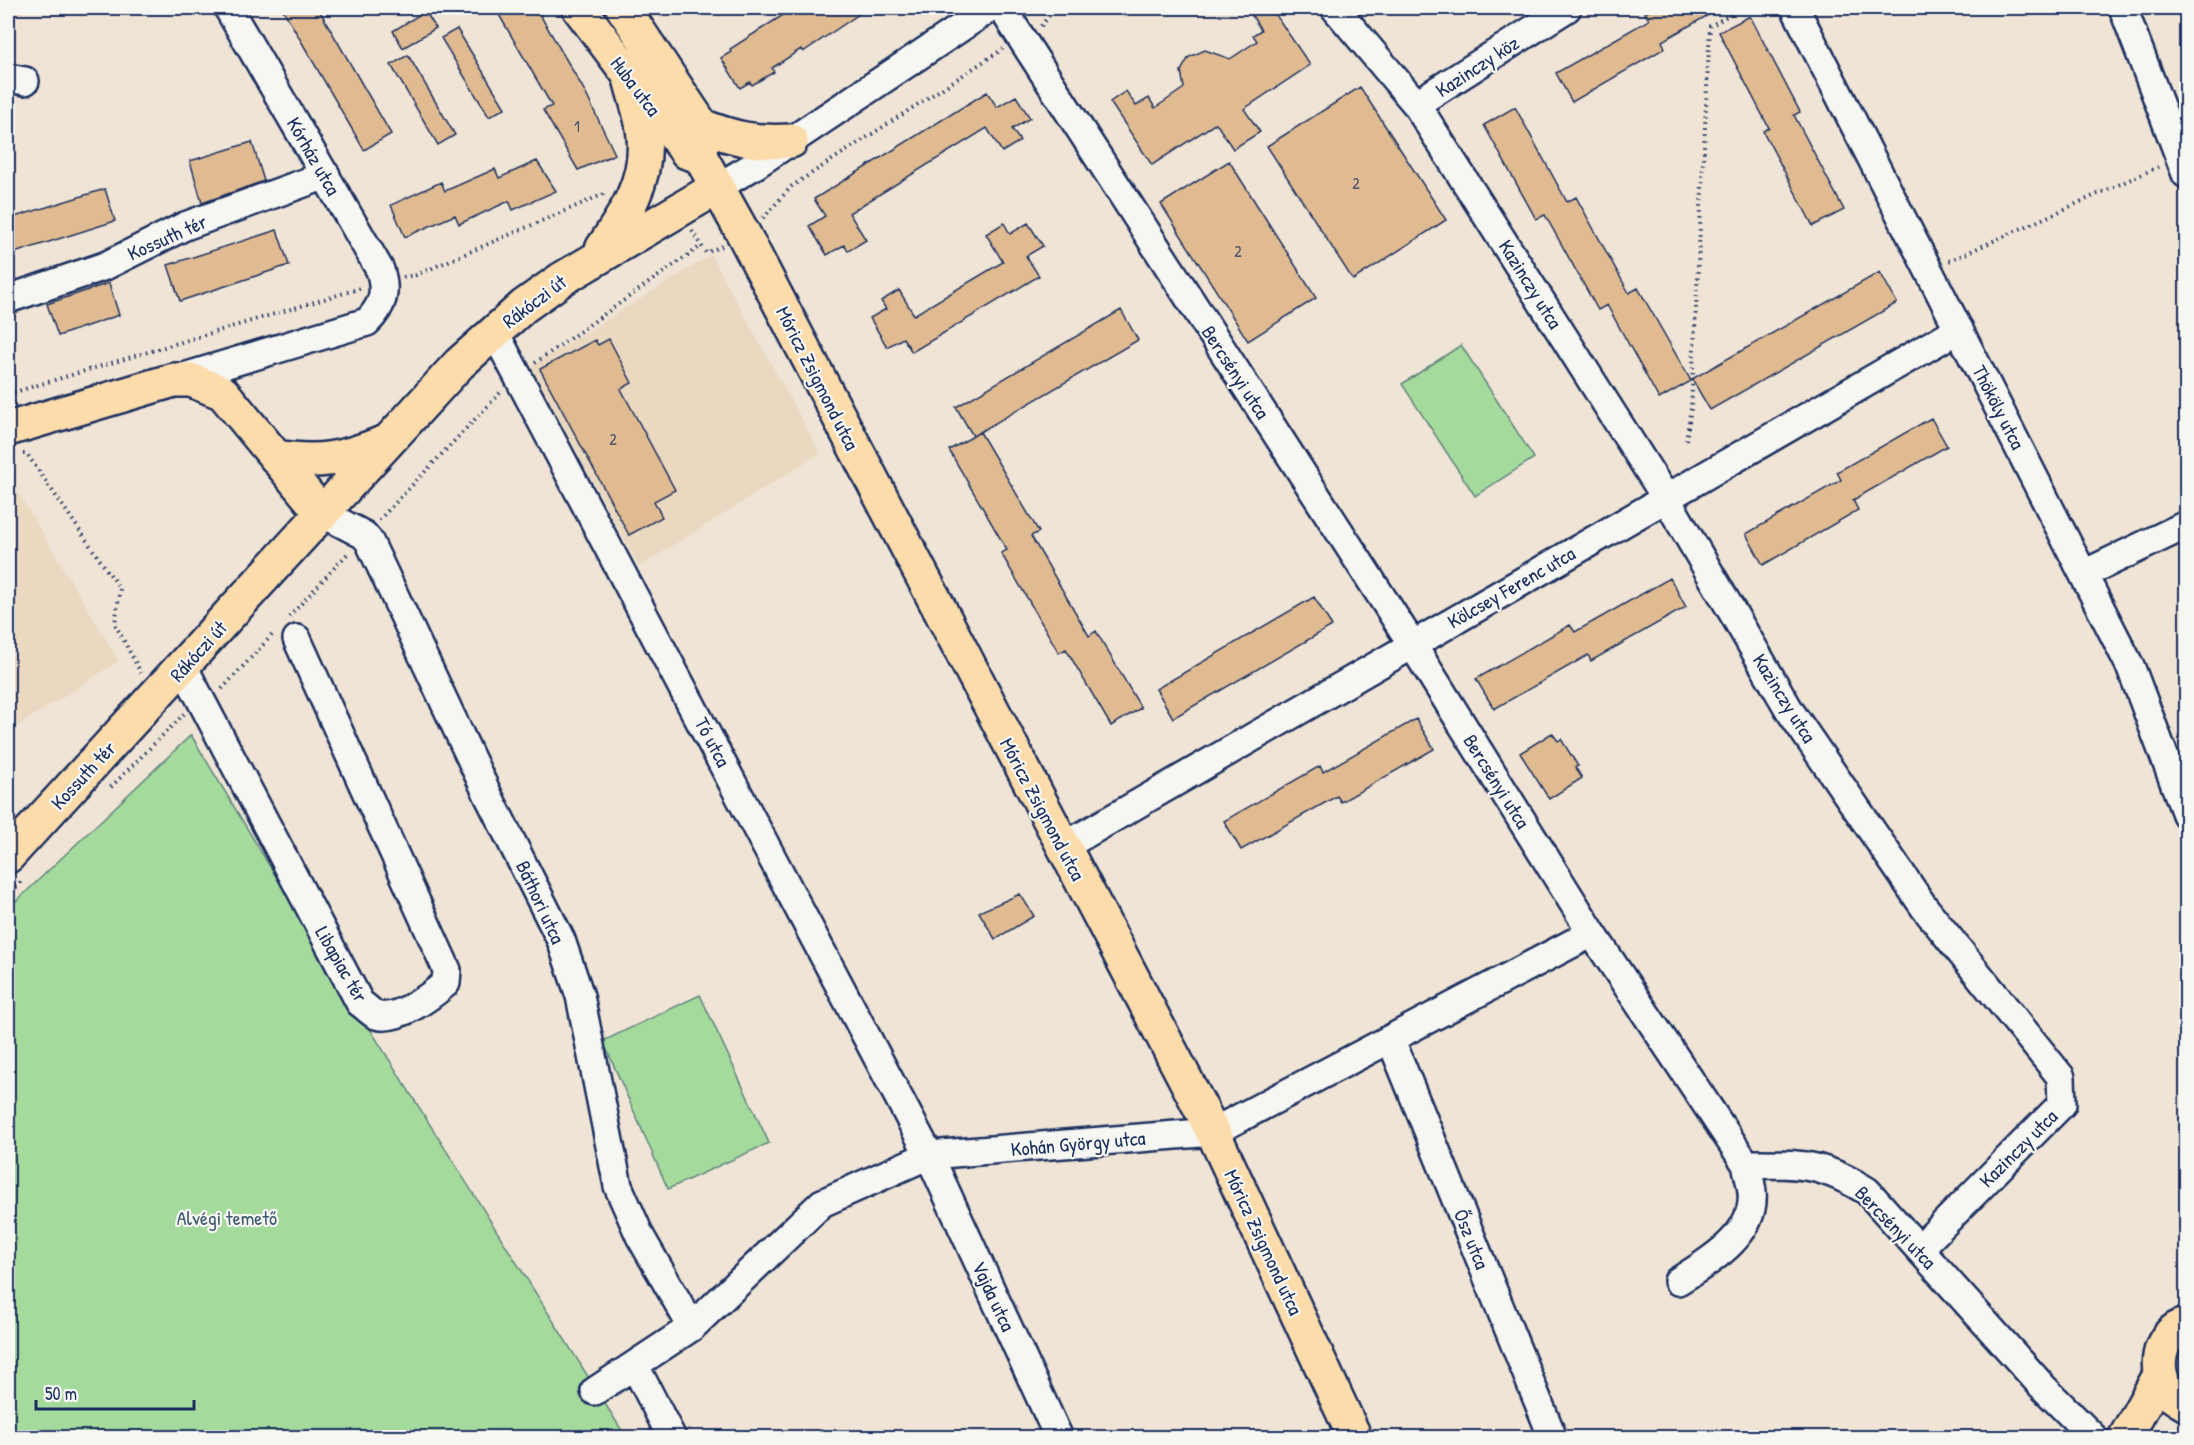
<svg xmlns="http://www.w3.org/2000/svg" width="2194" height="1445" font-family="'Patrick Hand',sans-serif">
<rect width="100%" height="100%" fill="#efe4d5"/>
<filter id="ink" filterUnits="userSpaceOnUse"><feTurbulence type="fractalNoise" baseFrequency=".0167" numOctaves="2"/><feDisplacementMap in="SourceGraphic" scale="12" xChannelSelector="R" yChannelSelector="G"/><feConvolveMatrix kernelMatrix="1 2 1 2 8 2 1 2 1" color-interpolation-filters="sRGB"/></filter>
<g filter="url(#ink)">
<path fill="#ead8c1" d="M8 8H35L8 19Z
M711 255 820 453 639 567 531 367Z
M8 476 119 661 8 732Z"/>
<path fill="#a5da9d" stroke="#60847e" stroke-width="1.5" d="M1461 345 1534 458 1475 496 1402 384Z
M191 735 311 935 626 1437 8 1438V909Z
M700 995 769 1143 668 1189 603 1041Z"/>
<path fill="#e0bb91" stroke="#1b2f5e" stroke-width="1.5" d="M282 8H318L391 134 364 150Z
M508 8H536L583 88 615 154 578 170 543 110 552 106 498 13Z
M794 8H868L803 52 801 49 772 68 774 72 752 85 750 82 740 88 721 58 731 52 730 49Z
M1260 8H1271L1310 65 1244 109 1260 132 1233 149 1216 123 1152 165 1110 102 1126 91 1136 106 1149 98 1155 108 1184 88 1181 71 1189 57 1205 50 1230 59 1257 41 1253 35 1261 30 1251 14Z
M1654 8H1721L1662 41 1665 48 1572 102 1556 73 1649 20 1645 13Z
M425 11 436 28 403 48 393 31Z
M1750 16 1800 112 1794 115 1844 210 1813 226 1763 131 1769 128 1719 32Z
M457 29 505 108 489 117 441 38Z
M408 55 455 135 438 145 391 65Z
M1360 87 1446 220 1353 280 1267 146Z
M987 92 997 107 1016 96 1030 118 1012 129 1020 141 1002 152 987 128 849 213 866 240 848 251 844 245 827 255 809 226 825 216 814 199Z
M1515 107 1567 202 1576 197 1629 293 1638 288 1691 381 1659 399 1607 305 1598 310 1545 215 1536 219 1484 125Z
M252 142 264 181 202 203 190 161Z
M537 161 556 191 513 210 509 201 459 224 455 215 405 237 391 205 441 182 445 191 495 169 499 178Z
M1229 161 1316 298 1248 341 1161 204Z
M105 189 115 221 8 255V219Z
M1004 223 1010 234 1028 223 1043 246 1026 256 1039 276 912 352 903 338 887 347 870 318 886 309 881 301 899 290 914 315 1003 262 986 234Z
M277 230 289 265 180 301 168 265Z
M1880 272 1897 303 1710 410 1692 379Z
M109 283 119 315 58 336 47 304Z
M1121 310 1138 340 973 436 956 407Z
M609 339 632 383 621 389 675 490 654 501 662 517 629 535 540 369 595 340 598 345Z
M1931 418 1947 446 1853 500 1858 510 1763 565 1746 534 1841 480 1837 472Z
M980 432 1039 532 1031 536 1089 636 1096 631 1141 708 1111 726 1066 649 1059 653 1001 553 1007 550 949 450Z
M1670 578 1686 607 1591 661 1588 655 1494 709 1476 679 1570 625 1575 632Z
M1314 597 1332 626 1173 718 1156 689Z
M1416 719 1434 749 1341 802 1337 796 1241 850 1224 821 1320 766 1323 772Z
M1552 733 1558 741 1561 739 1578 766 1575 767 1582 778 1549 799 1520 753Z
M1020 894 1034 916 995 939 979 912Z"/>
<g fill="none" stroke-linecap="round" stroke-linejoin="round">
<g stroke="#1b2f5e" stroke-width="32">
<path id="minor" d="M1002 8 1412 644 1592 933 1746 1164C1799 1164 1820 1162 1867 1191L2042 1386 2094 1438
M1335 8 1416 104 1666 498 1790 711 1924 907 2061 1077 2062 1104 1919 1249
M1795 8 2131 668 2186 814
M2123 8 2186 174
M8 78 25 81
M1416 104 1567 8
M718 187 755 165 990 8
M8 299 105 266 185 226 326 175
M494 331 929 1155 1059 1438
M174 380 367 322C383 306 387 292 380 270L228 8
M322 513 364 535 369 541 488 795 561 940 580 996 618 1186 640 1236 692 1327
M2084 574 2186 525
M183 666 360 1003C365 1006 371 1013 376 1015 397 1022 431 996 446 983L447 970 297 639
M1063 847 1959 329
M1391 1040 1553 1438
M1678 1281C1710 1261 1756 1235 1752 1192 1751 1182 1748 1173 1746 1164
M635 1366 672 1438
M595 1391 692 1327 822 1203 929 1155 1213 1132 1592 933"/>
</g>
<g stroke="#1b2f5e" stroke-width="38">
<path id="major" d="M579 8 687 152 700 156
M623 8 702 126 700 156 743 233 1213 1132 1355 1438
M702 126C735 139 755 143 791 141
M602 249C625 215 648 181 644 137 643 118 634 96 630 78
M8 429 174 380H191L223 393 322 513
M276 457C319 464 343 459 383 443
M8 856 459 364 524 306 562 279 718 187
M2186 1325C2158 1332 2151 1373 2170 1393 2174 1398 2182 1401 2186 1404
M2125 1438 2160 1375"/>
</g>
<path stroke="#1b2f5e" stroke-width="4" stroke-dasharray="1.5 4.5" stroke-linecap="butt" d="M1041 26 1055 8
M763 218 792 186 1003 49
M692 231 706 253 722 246
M1949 261 2158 167
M403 277 416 275 604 194
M535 363 701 246
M8 394 361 288
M1686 440 1691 408 1710 26 1741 8
M23 454H27L120 589 115 624 141 673
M379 520 500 393
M289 617 349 552
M222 689 274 633
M111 787 184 714
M8 897 23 879"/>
<use href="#minor" stroke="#f6f6f2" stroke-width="27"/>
<use href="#major" stroke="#fddcac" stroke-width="33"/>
</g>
</g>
<g text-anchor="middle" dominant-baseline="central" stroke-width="4.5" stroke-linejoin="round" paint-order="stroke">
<g font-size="16" fill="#4c526b">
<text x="577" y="126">1</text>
<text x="1356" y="183">2</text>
<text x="1238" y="251">2</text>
<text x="613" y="439">2</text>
</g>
<g font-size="20" fill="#1b2f5e" stroke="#f6f6f2">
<text transform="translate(1477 66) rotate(-33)">Kazinczy köz</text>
<text transform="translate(636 86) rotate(53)">Huba utca</text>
<text transform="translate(314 156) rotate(60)">Kórház utca</text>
<text transform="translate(167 237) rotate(-24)">Kossuth tér</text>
<text transform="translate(1531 284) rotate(58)">Kazinczy utca</text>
<text transform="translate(534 301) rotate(-37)">Rákóczi út</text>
<text transform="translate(1236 372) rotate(57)">Bercsényi utca</text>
<text transform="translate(818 378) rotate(63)">Móricz Zsigmond utca</text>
<text transform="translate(1999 407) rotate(63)">Thököly utca</text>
<text transform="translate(1511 587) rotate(-30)">Kölcsey Ferenc utca</text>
<text transform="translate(198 651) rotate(-48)">Rákóczi út</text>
<text transform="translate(1785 698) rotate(58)">Kazinczy utca</text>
<text transform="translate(713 742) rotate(62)">Tó utca</text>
<text transform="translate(83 775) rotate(-47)">Kossuth tér</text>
<text transform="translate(1497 781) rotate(58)">Bercsényi utca</text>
<text transform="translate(1043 809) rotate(62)">Móricz Zsigmond utca</text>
<text transform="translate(541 902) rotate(65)">Báthori utca</text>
<text transform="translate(342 964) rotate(60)">Libapiac tér</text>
<text transform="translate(1078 1143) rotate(-5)">Kohán György utca</text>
<text transform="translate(2018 1148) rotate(-45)">Kazinczy utca</text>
<text transform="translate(1896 1227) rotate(46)">Bercsényi utca</text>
<text transform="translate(1472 1239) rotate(68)">Ősz utca</text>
<text transform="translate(1264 1242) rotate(65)">Móricz Zsigmond utca</text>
<text transform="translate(994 1296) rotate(65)">Vajda utca</text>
</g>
<g font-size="20" fill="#3e5a6e" stroke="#f6f6f2">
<text x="227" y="1217">Alvégi temető</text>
</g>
</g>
<rect width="2194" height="1445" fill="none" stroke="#f6f6f2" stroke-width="30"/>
<rect x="15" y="15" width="2164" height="1415" fill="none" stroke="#1b2f5e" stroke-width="2" filter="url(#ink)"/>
<path d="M36 1400v9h158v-9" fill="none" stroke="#1b2f5e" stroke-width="3"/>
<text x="45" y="1400" font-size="18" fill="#1b2f5e" stroke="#f6f6f2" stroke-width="4.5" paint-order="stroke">50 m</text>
</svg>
